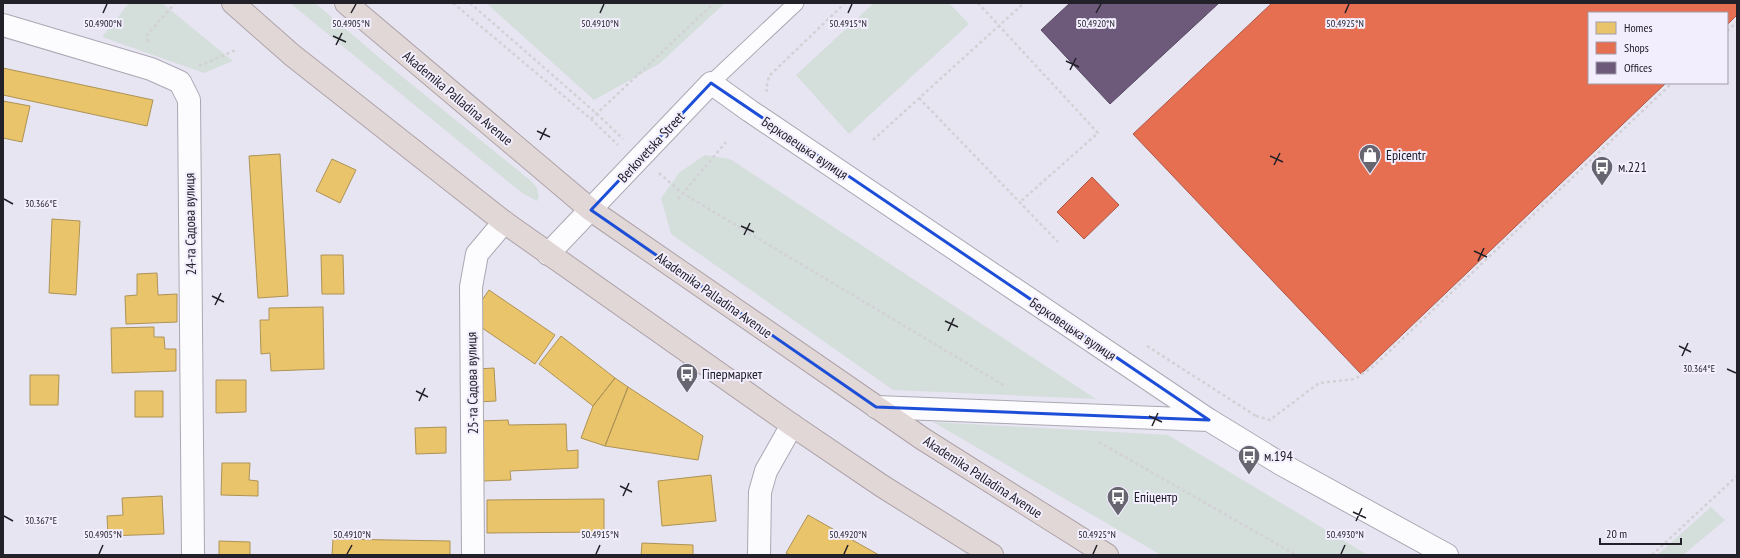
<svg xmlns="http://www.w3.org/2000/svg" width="1740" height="558" font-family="'PT Sans Narrow',sans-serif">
<rect width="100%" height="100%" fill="#e8e5f3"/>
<path fill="#d4dedb" d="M129 3H162L233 61 204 73 102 37Z
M290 3H315L394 70 531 181 537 188 539 197 537 201 522 193Z
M486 3H725L659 64 594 100Z
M874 3H949L969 24 849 134 796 75Z
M705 155 730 159 1096 399 893 390 671 234 661 198 680 172Z
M933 422 1168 435 1368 555H1161Z
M1711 507 1725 520 1683 555H1657Z"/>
<path fill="#e9c46a" stroke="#ad9356" d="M3 68 153 100 147 126 3 95Z
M3 101 30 106 22 142 3 138Z
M280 154 288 296 258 298 249 156Z
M332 159 356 170 340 203 316 191Z
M52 219 80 221 76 295 49 293Z
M321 255H343L344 294H322Z
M157 273 158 295 177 294V322L126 324 125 296 137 295V274Z
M489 290 555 335 535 364 469 319Z
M323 307 324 369 271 371 270 353 261 354 260 320H269V308Z
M154 327V337H164L165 349H176V371L112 373 111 328Z
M561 336 615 378 593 406 539 364Z
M494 368 496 401 478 402 477 369Z
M30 375H59L58 405H30Z
M615 378 628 387 605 446 581 438 593 406Z
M216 380H246V412L216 413Z
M628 387 703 436 698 460 605 446Z
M135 391H163V417H135Z
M508 420 509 425 566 424 567 451 578 450V468L510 471 511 480 483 481 480 421Z
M446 427V453L416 454 415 428Z
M222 463H250L249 480 258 481V496L221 495Z
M711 475 716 521 662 526 658 481Z
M162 496 164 534 108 536 107 516 123 515 122 498Z
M604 499V532L487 533V500Z
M808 515 879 555H790L786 553Z
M333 539 450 541V555H332Z
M219 541 250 542V555H219Z
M642 543 693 545V555H641Z"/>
<path fill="#e76f51" stroke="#ac5745" d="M1272 3H1737V15L1727 25V13H1589V83H1666L1361 374 1133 134Z
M1092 177 1119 205 1084 239 1057 212Z"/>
<path fill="#6d597a" stroke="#564862" d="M1070 3H1219L1110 104 1041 30Z"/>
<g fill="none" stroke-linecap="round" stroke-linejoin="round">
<g stroke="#aba8b3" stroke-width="17">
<path id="lane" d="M711 83 796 3"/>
</g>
<g stroke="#aba8b3" stroke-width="24">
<path id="street" d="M3 25 151 69 180 82 189 100 193 555
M548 254 711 83 750 111 1209 420 1281 464 1447 555
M876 407 1209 420
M473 555 471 287 477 254 504 222
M759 555 760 492 766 471 792 425"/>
</g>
<g stroke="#ada2a7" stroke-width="24">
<path id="highway" d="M233 3 292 55 504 222 792 425 882 486 992 555
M346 3 591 210 923 439 1107 555"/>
</g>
<path stroke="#d2d1d5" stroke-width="2.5" stroke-dasharray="3 3" stroke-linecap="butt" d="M453 3 591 119 618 145
M470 3 596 113 623 139
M978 3 1098 133 1020 202
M1727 31 1737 22
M148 42 147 35 175 3
M199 66 236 50
M768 91 766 90 769 76 845 3
M919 98 1058 242
M591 119 714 3
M873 140 1024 3
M659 173 682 193 1005 386
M678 199 726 142
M1147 346 1256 416 1254 418
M1256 416 1270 420 1319 383 1355 379 1374 366 1672 83
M1099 442 1296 555
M1652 555 1737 476"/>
<use href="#lane" stroke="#fcfbfd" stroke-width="15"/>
<use href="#street" stroke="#fcfbfd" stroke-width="22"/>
<use href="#highway" stroke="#e0d7d6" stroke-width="22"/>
</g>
<path fill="none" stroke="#1d4ed8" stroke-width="3" stroke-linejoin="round" d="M711 83 1209 420 876 407 591 210Z"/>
<path fill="none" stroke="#222029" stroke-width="1.5" d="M103 13 107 4M351 13 356 4M600 13 604 4M848 13 852 4M1096 13 1101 4M1345 13 1349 4M333 36 346 42M336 45 342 33M1066 61 1079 67M1070 70 1076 58M537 131 550 137M540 140 546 128M1270 156 1283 162M1274 165 1280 153M4 199 13 204M741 226 754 232M744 235 750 223M1474 251 1487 257M1478 261 1484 248M212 296 224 302M215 305 221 293M945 321 958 327M948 331 954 318M1679 346 1691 352M1682 356 1688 343M1727 369 1736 373M416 391 428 397M419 401 425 388M1149 416 1162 422M1152 426 1158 413M620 486 632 492M623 496 629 483M1353 512 1366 518M4 516 13 521M1356 521 1362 508M99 554 103 545M347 554 352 545M596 554 600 545M844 554 848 545M1093 554 1097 545M1341 554 1345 545"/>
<defs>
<g id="shop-pin" transform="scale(1.15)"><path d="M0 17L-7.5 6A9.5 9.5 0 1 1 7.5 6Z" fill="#676570" stroke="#f2eefe"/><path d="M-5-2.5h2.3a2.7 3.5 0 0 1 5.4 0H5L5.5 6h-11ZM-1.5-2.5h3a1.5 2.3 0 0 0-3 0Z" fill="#fff"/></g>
<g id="bus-pin" transform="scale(1.15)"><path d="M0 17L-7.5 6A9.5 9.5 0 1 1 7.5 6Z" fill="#676570" stroke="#f2eefe"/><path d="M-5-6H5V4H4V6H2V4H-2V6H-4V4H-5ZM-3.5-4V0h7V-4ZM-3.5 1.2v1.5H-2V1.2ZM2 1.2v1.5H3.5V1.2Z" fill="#fff"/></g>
</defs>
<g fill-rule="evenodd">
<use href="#shop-pin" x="1370" y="155"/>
<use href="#bus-pin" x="1602" y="167"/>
<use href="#bus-pin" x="687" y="374"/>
<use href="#bus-pin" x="1249" y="456"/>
<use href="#bus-pin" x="1118" y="497"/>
</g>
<g text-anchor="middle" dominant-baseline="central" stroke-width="4" stroke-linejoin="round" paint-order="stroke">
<g font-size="14" fill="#222029" stroke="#f2eefe">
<text transform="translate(458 98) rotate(40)">Akademika Palladina Avenue</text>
<text transform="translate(651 147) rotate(-47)">Berkovetska Street</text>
<text transform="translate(805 148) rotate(34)">Берковецька вулиця</text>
<text transform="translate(190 224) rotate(-91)">24-та Садова вулиця</text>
<text transform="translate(714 295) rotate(35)">Akademika Palladina Avenue</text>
<text transform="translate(1073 329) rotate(34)">Берковецька вулиця</text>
<text transform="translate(472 383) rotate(-91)">25-та Садова вулиця</text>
<text transform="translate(983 477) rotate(33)">Akademika Palladina Avenue</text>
</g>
<g font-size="14" fill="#222029" stroke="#f2eefe" text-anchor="start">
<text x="1386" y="155">Epicentr</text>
<text x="1618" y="167">м.221</text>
<text x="702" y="374">Гіпермаркет</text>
<text x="1264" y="456">м.194</text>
<text x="1134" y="497">Епіцентр</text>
</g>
</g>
<g font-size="10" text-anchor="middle" fill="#222029" stroke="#f2eefe" stroke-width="4" stroke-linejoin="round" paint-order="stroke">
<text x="103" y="27">50.4900°N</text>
<text x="351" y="27">50.4905°N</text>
<text x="600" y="27">50.4910°N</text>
<text x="848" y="27">50.4915°N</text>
<text x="1096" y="27">50.4920°N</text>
<text x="1345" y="27">50.4925°N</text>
<text x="41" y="207">30.366°E</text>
<text x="1699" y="372">30.364°E</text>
<text x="41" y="524">30.367°E</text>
<text x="103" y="538">50.4905°N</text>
<text x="352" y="538">50.4910°N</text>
<text x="1097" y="538">50.4925°N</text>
<text x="1345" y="538">50.4930°N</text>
<text x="600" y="538">50.4915°N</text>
<text x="848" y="538">50.4920°N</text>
</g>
<rect width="1740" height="558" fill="none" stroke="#222029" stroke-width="8"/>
<rect x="1588" y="12" width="140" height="72" fill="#f2eefe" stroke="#9f9ca9"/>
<rect x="1596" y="22" width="20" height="12" fill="#e9c46a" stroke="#9f9ca9"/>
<text x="1624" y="32" font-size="12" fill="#222029">Homes</text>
<rect x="1596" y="42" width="20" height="12" fill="#e76f51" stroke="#9f9ca9"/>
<text x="1624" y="52" font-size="12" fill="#222029">Shops</text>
<rect x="1596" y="62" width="20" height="12" fill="#6d597a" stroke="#9f9ca9"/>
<text x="1624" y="72" font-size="12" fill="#222029">Offices</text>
<path d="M1600 538v6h81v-6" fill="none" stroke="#222029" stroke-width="2"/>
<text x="1606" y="538" font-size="12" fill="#222029" stroke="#f2eefe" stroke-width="3" paint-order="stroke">20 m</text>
</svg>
